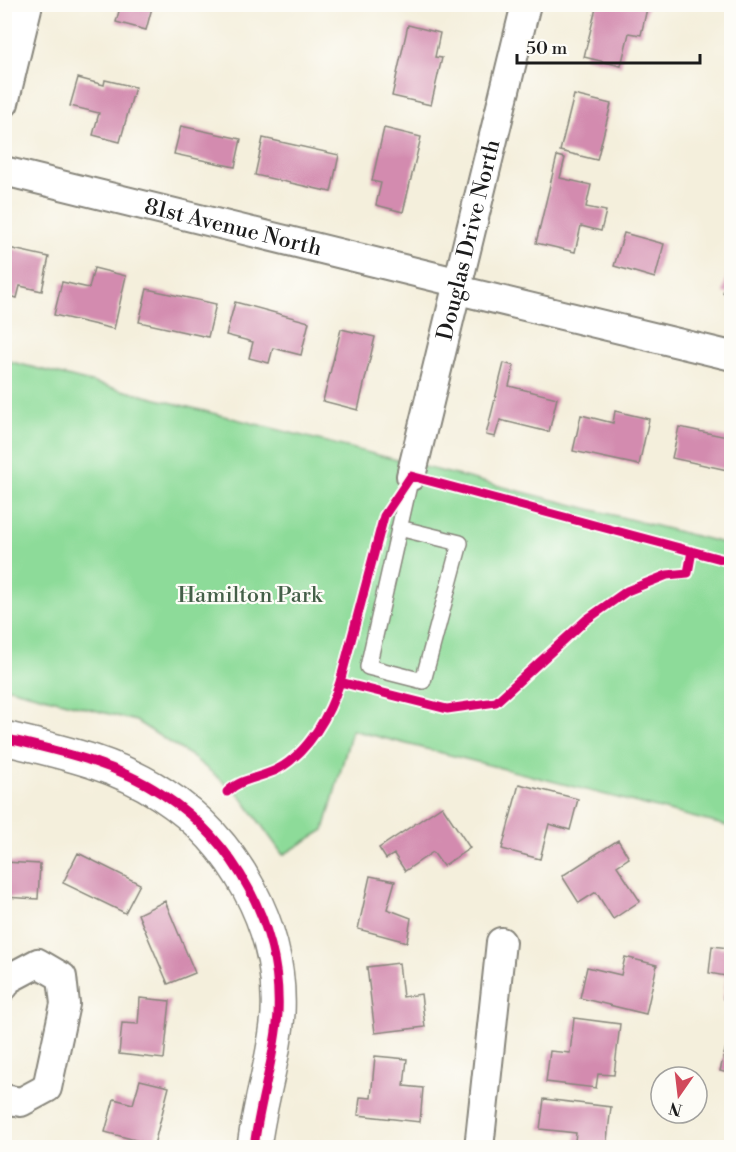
<svg xmlns="http://www.w3.org/2000/svg" width="736" height="1152" font-family="'Libre Bodoni',serif">
<rect width="100%" height="100%" fill="#fdfcf7"/>
<filter id="ink" filterUnits="userSpaceOnUse"><feTurbulence type="fractalNoise" baseFrequency=".0167" numOctaves="2"/><feDisplacementMap in="SourceGraphic" scale="12" xChannelSelector="R" yChannelSelector="G"/><feConvolveMatrix kernelMatrix="1 2 1 2 8 2 1 2 1" color-interpolation-filters="sRGB"/></filter>
<filter id="wash" filterUnits="userSpaceOnUse"><feTurbulence type="fractalNoise" baseFrequency=".008" numOctaves="4" result="noise"/><feDisplacementMap in="SourceGraphic" scale="24" xChannelSelector="R" yChannelSelector="G"/><feGaussianBlur stdDeviation="1.35" result="paint"/><feColorMatrix in="noise" values="0 0 0 0 0 0 0 0 0 0 0 0 0 0 0 0 0 1.4 0 .05"/><feComposite in="paint" operator="in"/></filter>
<g filter="url(#wash)">
<rect width="100%" height="100%" fill="#f4efdc"/>
<path fill="#8ddb99" stroke="#547c5a" stroke-width="1.5" d="M4 360 731 545V827L352 730 324 830 283 855 239 794 191 756 136 721 5 687Z"/>
<g id="blocks">
<path fill="#d38baf" d="M121 4H153L146 30 116 22Z
M421 4H455L453 13Z
M597 4H648L641 35 629 33 621 66 584 57Z
M408 25 440 33 435 57 442 58 431 105 392 96Z
M78 78 104 85 105 80 135 87 120 142 93 135 99 113 70 106Z
M574 95 611 104 597 160 560 151Z
M181 126 241 139 235 167 174 154Z
M384 128 421 137 403 212 376 205 381 183 372 181Z
M263 138 339 155 331 192 255 175Z
M557 156 565 158 560 178 591 185 586 207 606 211 601 231 581 226 575 252 536 243Z
M624 233 664 244 655 278 614 266Z
M4 247 49 257 42 291 20 286 17 298 4 295Z
M730 256H732V295L723 293Z
M94 268 126 276 114 329 54 315 62 282 89 288Z
M147 289 216 304 208 337 139 322Z
M235 302 309 322 301 355 273 348 269 363 249 358 253 342 226 335Z
M341 329 375 337 358 410 323 401Z
M504 363 514 366 509 386 557 398 549 432 500 420 495 437 486 435Z
M615 411 649 419 639 465 573 451 581 415 613 423Z
M679 427 732 438V471L672 458Z
M519 784 578 799 570 830 549 824 540 859 502 849Z
M442 806 470 848 443 866 433 852 405 871 394 854 386 859 379 848Z
M618 840 629 858 617 866 640 901 613 919 596 892 579 903 562 876Z
M78 853 140 884 125 913 63 883Z
M4 862 40 864 38 899 4 897Z
M370 876 395 881 387 909 411 918 407 942 358 929Z
M165 901 195 973 168 984 138 914Z
M730 942H732V1000L723 999 726 976 709 973 712 946 729 948Z
M625 957 657 965 646 1014 580 998 587 967 621 975Z
M399 963 403 997 421 994 425 1027 375 1033 367 967Z
M140 998 170 1001 164 1059 119 1054 122 1023 138 1024Z
M574 1018 620 1024 614 1075 598 1074 596 1088 546 1082 550 1051 570 1053Z
M732 1022V1074L720 1071Z
M375 1056 407 1059 404 1086 423 1088 420 1122 358 1115 360 1097 371 1098Z
M140 1080 169 1087 154 1145 105 1132 114 1099 133 1104Z
M544 1099 611 1107 606 1148H574L576 1133 540 1129Z
M730 1110 732 1148H726Z"/>
</g>
</g>
<g filter="url(#ink)">
<use href="#blocks" fill-opacity="0" stroke="#88867c" stroke-width="1.5"/>
<g fill="none" stroke-linecap="round" stroke-linejoin="round">
<g stroke="#88867c" stroke-width="18">
<path id="service" d="M399 528 460 543 423 681 368 667 411 476"/>
</g>
<g stroke="#88867c" stroke-width="32">
<g id="minor">
<path d="M4 103 28 4"/>
<path id="s1" d="M4 171 460 283"/>
<path d="M458 290 732 356"/>
<path id="s2" d="M411 476 526 4"/>
<path d="M4 986 6 980 38 963 62 977 65 1004 47 1088 21 1102 4 1099"/>
<path d="M479 1148 501 942"/>
</g>
</g>
<g stroke="#88867c" stroke-width="36">
<path id="tertiary" d="M4 738C58 751 116 763 162 794 235 841 282 927 278 1013 275 1059 259 1102 254 1148"/>
</g>
<use href="#service" stroke="#fff" stroke-width="15"/>
<use href="#minor" stroke="#fff" stroke-width="28"/>
<use href="#tertiary" stroke="#fff" stroke-width="33"/>
<g stroke="#fdfcf7" stroke-width="13">
<path id="cycleway" d="M340 682 384 516 411 476 732 562
M4 738C58 751 116 763 162 794 235 841 282 927 278 1013 275 1059 259 1102 254 1148
M227 792C241 778 261 778 278 769 309 752 330 714 340 682L447 709 496 702 586 620 627 591 667 575 688 573 692 551"/>
</g>
<use href="#cycleway" stroke="#d6006c" stroke-width="9"/>
</g>
</g>
<g text-anchor="middle" dominant-baseline="central" stroke-width="4.5" stroke-linejoin="round" paint-order="stroke">
<g font-size="22" fill="#1c1c1c" stroke="#fdfcf7">
<text stroke="none"><textPath href="#s1" startOffset="236">81st Avenue North</textPath></text>
<text stroke="none"><textPath href="#s2" startOffset="243">Douglas Drive North</textPath></text>
</g>
<g font-size="22" fill="#445f48" stroke="#fdfcf7">
<text x="250" y="595">Hamilton Park</text>
</g>
</g>
<rect width="736" height="1152" fill="none" stroke="#fdfcf7" stroke-width="24"/>
<g transform="translate(679 1095) rotate(194)"><circle r="28" fill="#fdfcf7" stroke="#a3a29f" stroke-width="1.5"/>
<path d="M0-4.5L10 22L0 15L-10 22Z" fill="#d1495b"/>
<text y="-9" font-size="16" font-weight="bold" text-anchor="middle" fill="#1c1c1c">N</text>
</g>
<path d="M517 54v9h183v-9" fill="none" stroke="#1c1c1c" stroke-width="3"/>
<text x="526" y="54" font-size="18" fill="#1c1c1c" stroke="#fdfcf7" stroke-width="4.5" paint-order="stroke">50 m</text>
</svg>
